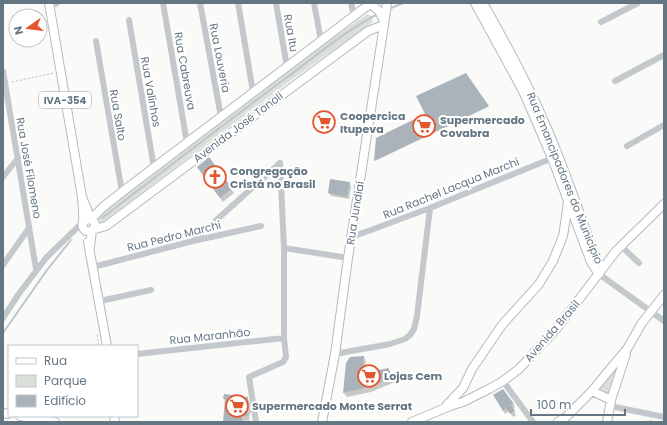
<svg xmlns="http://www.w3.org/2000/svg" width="667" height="425" font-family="Poppins,sans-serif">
<rect width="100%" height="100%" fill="#fafaf8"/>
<path fill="#dadfd7" d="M367 14 371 16 373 22 294 78 107 219 103 222H100L98 218 99 216 108 208 328 41Z
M615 371 610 396 598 391Z"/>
<path fill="#0003" d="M465 74 488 107 375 161 427 115Z
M209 159 234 193 223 202 201 172Z
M350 183 351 187 349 199 331 196 329 193Z
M364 357 366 361 364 374H391L395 382 371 392 347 397 344 393 347 363Z
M494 395 513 404 515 407 513 409 516 415 513 417 509 411 505 414Z
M247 398 250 403 251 413H250L249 421 245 420 244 422H224L226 402 224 399Z
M649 420 660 422H649Z"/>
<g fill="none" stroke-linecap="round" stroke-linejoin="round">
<path stroke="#bbc7cb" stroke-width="2" d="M389 9 403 3
M102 218C163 171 224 124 286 78 315 57 346 30 378 14
M3 333 47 270 71 240"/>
</g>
<path fill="#aab3b9" d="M466 73 489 106 374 161 376 138 425 114 416 96Z
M209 157 232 188 220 198 197 167Z
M330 179 350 182 347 197 328 193Z
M364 356 362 374 388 368 393 377 368 387 343 393 346 363 350 357Z
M503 389 514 404 511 405 515 411 510 414 506 408 503 411 493 395Z
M224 394 248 397 249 409H248L247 416H242V422H223L225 399H223Z"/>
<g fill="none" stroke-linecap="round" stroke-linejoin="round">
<g stroke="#b5babe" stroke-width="10">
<path id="major" d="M49 3 82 197C82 205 84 213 83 221 83 224 82 224 83 227 85 233 90 232 94 229L95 224 93 220 87 219 83 222
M475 3 523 91 552 158 591 262 599 274
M483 3C504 40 525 78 542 117 563 163 579 212 596 259L602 269
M371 4 379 11 384 21
M82 197 91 219 103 207 122 192 363 9 372 3
M88 242 107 346
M90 247 92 230 106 226 368 31 384 25
M592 391 611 400
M446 406 463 388 472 369 502 325 539 284 553 261 563 236 566 217 568 202
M3 413 9 414
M20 416 55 422
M114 416 115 422
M322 422 335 354 348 258 384 25 387 3
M412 422 450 406 463 402 489 389 503 381 519 369 557 328 616 251 664 204
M558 422 566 417 592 391 611 368 627 349 642 323 664 295
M607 422 611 400 626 354"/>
</g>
<path stroke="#bbbfc2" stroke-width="1" stroke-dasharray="2 2" stroke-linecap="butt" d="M12 82 54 73
M97 335 99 346"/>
<path stroke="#c3c8cc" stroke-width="6" d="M163 3 187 143
M200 3 221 117
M238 3 253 92
M276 3 287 67
M314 3 321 41
M351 3 354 16
M49 7 57 3
M129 20 154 168
M601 22 638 3
M96 41 122 192
M3 71 36 269
M615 81 664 55
M627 146 664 125
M3 177 18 158
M352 237 430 208 555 157
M194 240 280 163
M621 246 639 263
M284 248 348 258
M3 265 29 228
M93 267 193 241 261 226
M599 274 664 321
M100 301 151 290
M3 318 18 295 46 258 83 222
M137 354 284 338
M335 354 390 344 405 339 410 335 414 329 417 316 430 208
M503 381 533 422
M610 406 664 417
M256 422 249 377 283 362 286 357 284 338V248L280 163"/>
<use href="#major" stroke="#fff" stroke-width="8"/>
</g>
<defs>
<g id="supermarket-ring" transform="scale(1.15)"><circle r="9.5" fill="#fff" stroke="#e4572e" stroke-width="1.5"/><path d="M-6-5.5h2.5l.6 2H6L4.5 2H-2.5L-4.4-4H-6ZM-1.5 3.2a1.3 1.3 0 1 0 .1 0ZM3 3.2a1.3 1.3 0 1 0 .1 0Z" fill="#e4572e"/></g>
<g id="church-ring" transform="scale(1.15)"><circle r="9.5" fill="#fff" stroke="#e4572e" stroke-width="1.5"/><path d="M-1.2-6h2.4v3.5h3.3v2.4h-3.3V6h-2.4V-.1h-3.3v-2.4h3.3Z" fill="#e4572e"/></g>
</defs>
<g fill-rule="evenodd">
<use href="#supermarket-ring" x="324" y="122"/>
<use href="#supermarket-ring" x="424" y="126"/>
<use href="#church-ring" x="215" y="177"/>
<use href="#supermarket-ring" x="369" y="376"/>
<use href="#supermarket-ring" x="237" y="406"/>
</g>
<g text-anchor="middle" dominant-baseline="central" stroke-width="4" stroke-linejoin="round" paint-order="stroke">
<rect fill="#fff" stroke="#939fa8" stroke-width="1" x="39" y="92" width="52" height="16" rx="3"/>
<g font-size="10" font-weight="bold" fill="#657683">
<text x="65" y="100">IVA-354</text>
</g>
<g font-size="11" fill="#657683" stroke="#fff">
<text transform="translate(291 33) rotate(80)">Rua Itu</text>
<text transform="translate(220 58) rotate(79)">Rua Louveria</text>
<text transform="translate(185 71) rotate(80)">Rua Cabreuva</text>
<text transform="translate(151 92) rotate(80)">Rua Valinhos</text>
<text transform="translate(118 115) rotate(80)">Rua Salto</text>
<text transform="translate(238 127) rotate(-37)">Avenida José Tonoli</text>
<text transform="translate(29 168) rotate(80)">Rua José Filomeno</text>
<text transform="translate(565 178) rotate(68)">Rua Emancipadores do Município</text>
<text transform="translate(451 188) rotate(-22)">Rua Rachel Lacqua Marchi</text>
<text transform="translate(355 213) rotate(-81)">Rua Jundiaí</text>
<text transform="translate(174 236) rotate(-14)">Rua Pedro Marchi</text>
<text transform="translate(552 331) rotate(-49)">Avenida Brasil</text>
<text transform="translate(210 336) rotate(-6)">Rua Maranhão</text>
</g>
<g font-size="11" font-weight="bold" fill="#657683" stroke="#fff" text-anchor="start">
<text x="340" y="116">Coopercica<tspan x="340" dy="13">Itupeva</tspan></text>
<text x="440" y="120">Supermercado<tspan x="440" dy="13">Covabra</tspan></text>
<text x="230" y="171">Congregação<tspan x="230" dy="13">Cristá no Brasil</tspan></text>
<text x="384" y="376">Lojas Cem</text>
<text x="252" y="406">Supermercado Monte Serrat</text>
</g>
</g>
<rect width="667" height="425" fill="none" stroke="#657683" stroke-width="8"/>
<rect x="8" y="345" width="130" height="72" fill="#ffffff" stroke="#c1c8cd"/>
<rect x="16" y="358" width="20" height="6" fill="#ffffff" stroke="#c1c8cd"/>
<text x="44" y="365" font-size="12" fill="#657683">Rua</text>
<rect x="16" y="375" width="20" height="12" fill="#dadfd7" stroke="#c1c8cd"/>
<text x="44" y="385" font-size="12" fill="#657683">Parque</text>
<rect x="16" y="395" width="20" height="12" fill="#aab3b9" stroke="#c1c8cd"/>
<text x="44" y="405" font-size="12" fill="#657683">Edifício</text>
<g transform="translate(28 28) rotate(256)"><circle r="19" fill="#ffffff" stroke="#c1c8cd"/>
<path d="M0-3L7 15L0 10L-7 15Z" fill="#e4572e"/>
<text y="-6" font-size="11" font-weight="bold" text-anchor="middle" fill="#657683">N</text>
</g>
<path d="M531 409v6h94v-6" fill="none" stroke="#657683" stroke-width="2"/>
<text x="537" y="409" font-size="12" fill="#657683" stroke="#ffffff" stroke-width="3" paint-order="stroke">100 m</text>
</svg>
